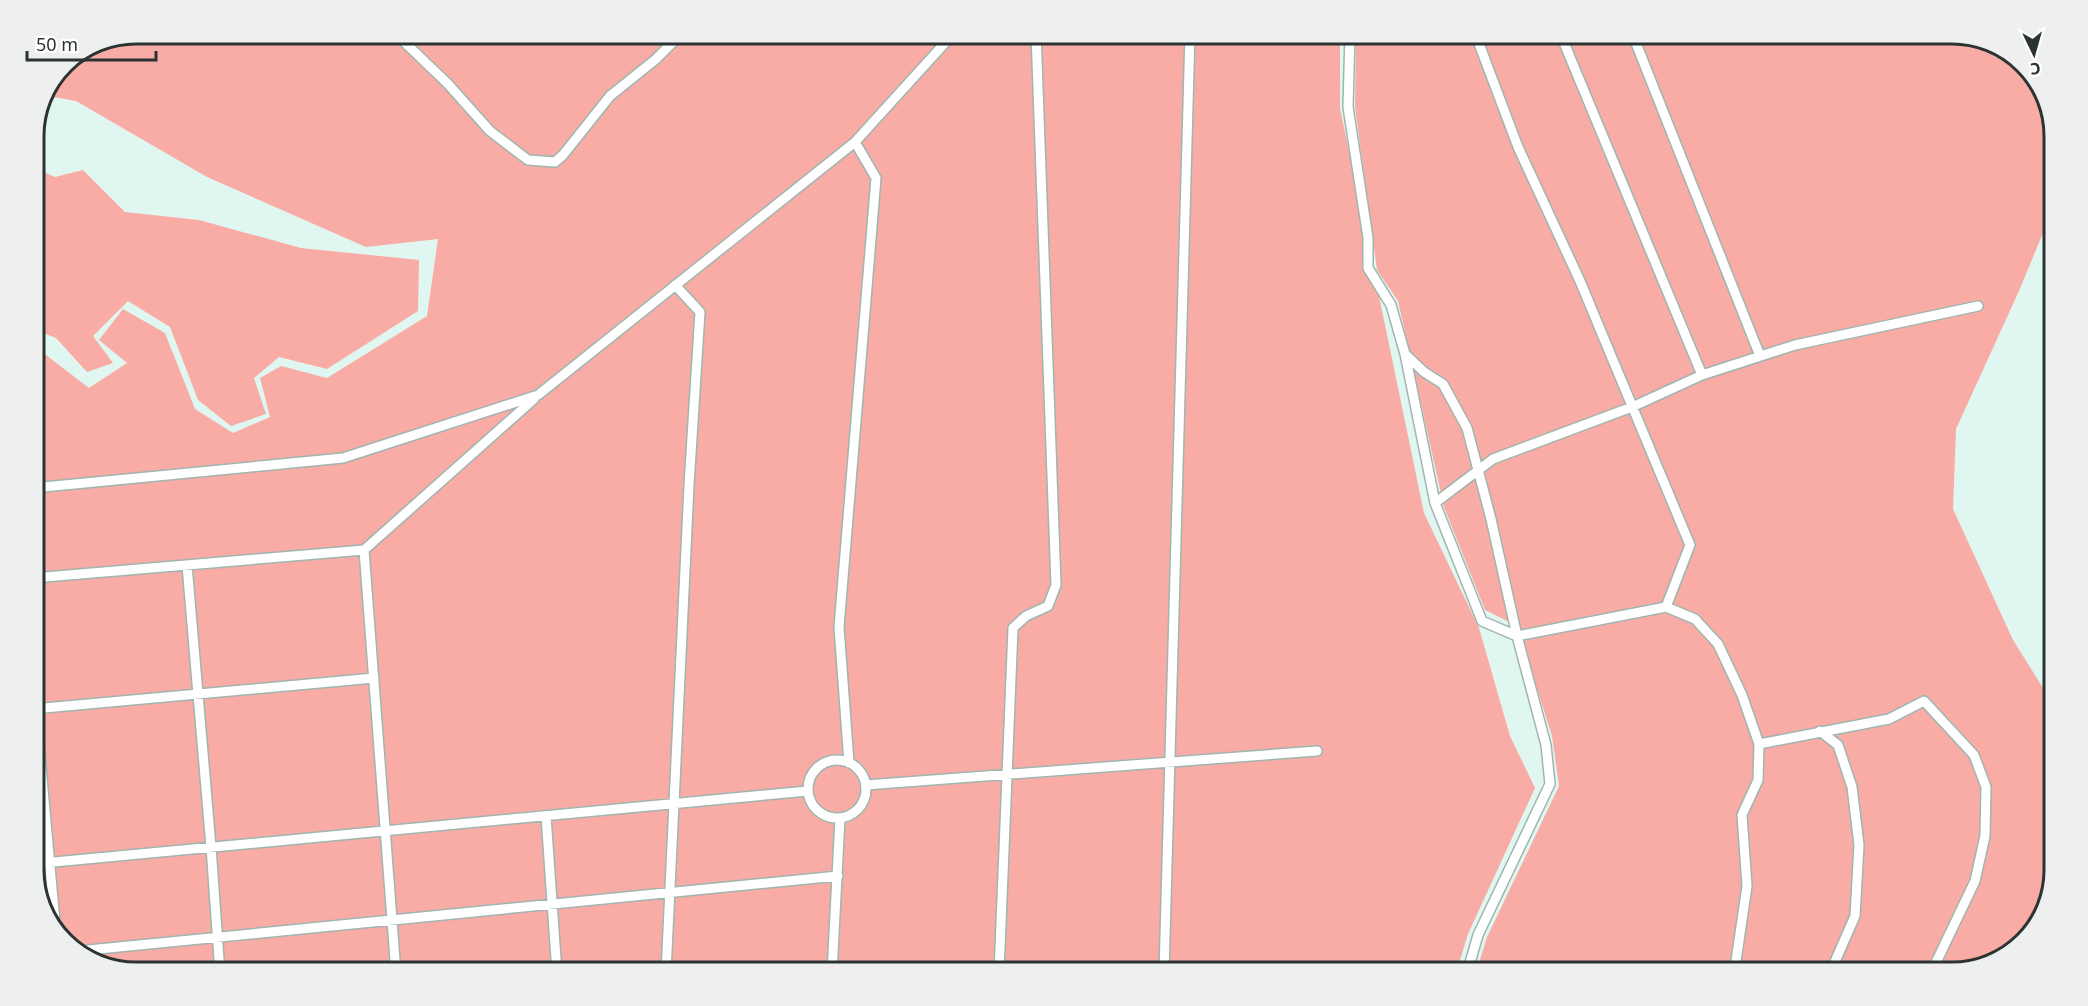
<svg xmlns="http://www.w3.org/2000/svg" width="2088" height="1006" font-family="'Noto Sans',sans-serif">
<rect width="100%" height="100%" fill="#e0f7f1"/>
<path fill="#f9aca5" d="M135 33H1340V108L1424 513 1479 628 1510 736 1535 788 1468 934 1456 973H135L90 963 50 928 33 878V345L89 388 127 363 99 340 123 309 165 333 195 409 233 433 270 417 260 378 281 366 327 378 427 316 438 239 366 247 207 177 76 101 48 96 63 63 97 41Z
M1356 33H1953L1998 43 2038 79 2055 129V204L2019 291 1956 429 1953 509 2013 640 2055 707V871L2051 889 2023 941 2009 956 1953 973H1476L1487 937 1559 786 1552 736 1517 626 1485 610 1444 507 1398 301 1377 270 1355 107Z
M33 167 55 177 83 170 125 212 199 220 301 248 419 260 418 311 327 369 279 357 254 378 266 414 231 426 198 400 170 327 128 301 93 336 113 363 87 372 56 338 33 329Z"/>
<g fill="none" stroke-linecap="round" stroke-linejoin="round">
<g stroke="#9fb5af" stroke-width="12">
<path id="lane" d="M395 33 448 84 490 131 528 160 555 162 563 155 610 96 656 59 682 33
M1350 33 1348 107 1368 238V268L1391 305 1405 354 1435 503 1482 621 1517 636 1546 745 1550 784 1478 935 1467 973
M1475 33 1518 147 1580 281 1690 545 1666 607 1695 619 1718 644 1742 695 1759 744 1758 780 1742 815 1747 886 1736 961 1730 973
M1560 33 1702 375
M1632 33 1760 356
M1405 354 1424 372 1443 384 1467 428 1491 519 1517 636 1666 607
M33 488 343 458 538 395 855 142 954 33
M1435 503 1493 459 1632 407 1702 375 1795 345 1978 306
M187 565 211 847 220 973
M33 578 364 550
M33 678 56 933
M33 709 374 678
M1820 731 1838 745 1852 787 1859 845 1855 916 1830 973
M1759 744 1889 719 1924 701 1974 755 1986 787 1985 836 1975 881 1931 973
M808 789a29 29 0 1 1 58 0a29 29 0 1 1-58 0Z
M849 763 839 627 876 178 855 142
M866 785 1317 751
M546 816 557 973
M33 864 808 791
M78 951 838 876
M396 973 364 550 534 399
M666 973 689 485 700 312 675 285
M832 973 840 818
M999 973 1013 628 1026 616 1048 606 1056 585 1036 33
M1106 973H1149
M1164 973 1190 33"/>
</g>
<use href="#lane" stroke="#fff" stroke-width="9"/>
</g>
<path d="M0 0H2088V1006H0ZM136 44H1952A92 92 0 0 1 2044 136V870A92 92 0 0 1 1952 962H136A92 92 0 0 1 44 870V136A92 92 0 0 1 136 44Z" fill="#eeefef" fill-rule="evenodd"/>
<path fill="none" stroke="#2b3432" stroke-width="3" d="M136 44H1952A92 92 0 0 1 2044 136V870A92 92 0 0 1 1952 962H136A92 92 0 0 1 44 870V136A92 92 0 0 1 136 44Z"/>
<g transform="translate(2034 54) rotate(175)" stroke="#ffffff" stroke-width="4.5" paint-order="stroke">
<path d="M0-4.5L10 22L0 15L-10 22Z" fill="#2b3432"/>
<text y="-9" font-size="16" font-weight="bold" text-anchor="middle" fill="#2b3432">С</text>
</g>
<path d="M27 51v9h129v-9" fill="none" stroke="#2b3432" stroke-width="3"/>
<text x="36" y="51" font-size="18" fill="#2b3432" stroke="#ffffff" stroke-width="4.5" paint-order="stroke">50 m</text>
</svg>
